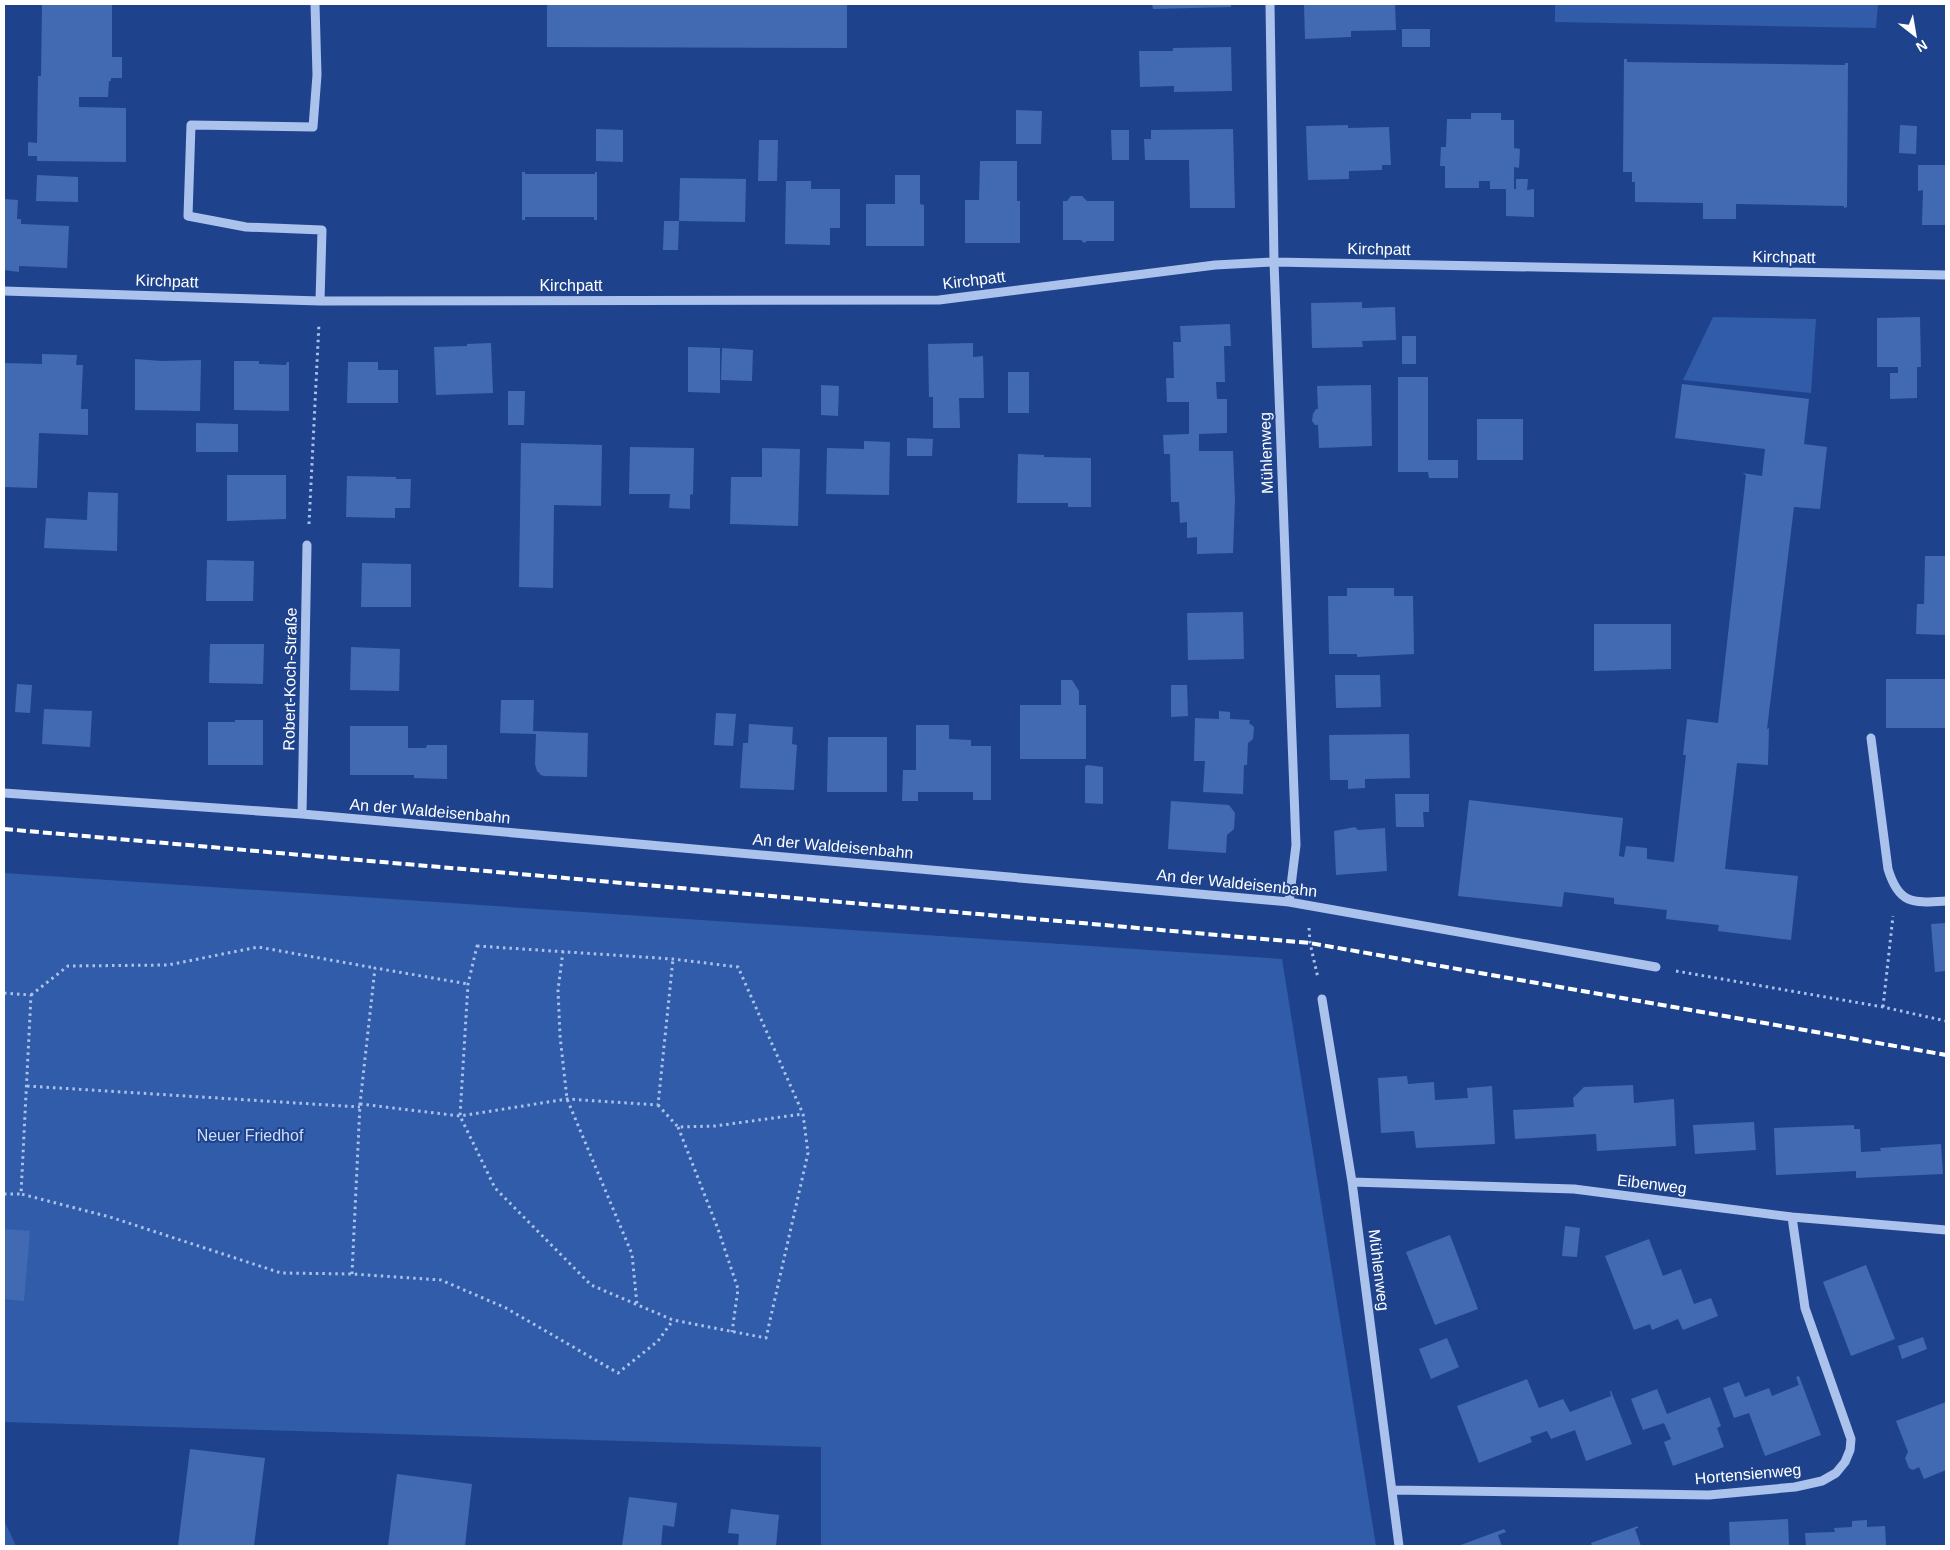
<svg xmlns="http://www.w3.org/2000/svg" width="1950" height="1550" font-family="Arial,sans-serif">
<rect width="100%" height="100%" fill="#1e438c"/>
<path fill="#315caa" d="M1555 4H1878L1876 28 1555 22Z
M1713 317 1816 319 1811 393 1683 380Z
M4 873 1282 959 1376 1546H821V1447L4 1422Z
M4 1520 16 1546H4Z"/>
<path fill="#426ab2" d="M42 4H112V57H122V78H111V81H109L108 97H79V107L126 108V162L37 161V156H28V142L37 143 38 76H41Z
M547 4H847V48L547 47Z
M1152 4H1231V7L1153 9Z
M1304 4H1395L1396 30 1351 31V37L1305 39Z
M1402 29H1430V47H1402Z
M1231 47 1232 91 1174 92V86L1140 87 1139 51H1173V48Z
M1624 59H1627V62L1845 65V63H1848L1847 207 1844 208V206L1736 204V219H1703V203L1635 202V182H1632V172H1623Z
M1016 110 1042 111 1041 144H1016Z
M1471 113H1501V120H1514V148L1520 149 1519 168 1514 167V189H1516V179H1528L1527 190 1534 189V217L1506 216V189H1490V181H1479V188H1445V166H1440L1441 147H1446L1447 119H1471Z
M1348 125V128L1389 127 1391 165H1382V170L1349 171V179L1308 180 1306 126Z
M1900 125 1917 126 1916 154 1899 153Z
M596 129 623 130V162L596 161Z
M1233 129 1235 208H1190L1189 160H1145L1144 139H1151V130Z
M1111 130H1129V160H1112Z
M759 140H778L777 181H758Z
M980 161H1017V201H1020V243H965V200H979Z
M1918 165H1946V225H1922L1923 190 1918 191Z
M522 172H525V174H595V172H597V220H594V217H525V220H522Z
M37 175 78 177V202L36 201Z
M895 175H920V204L924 205V246H866V204H895Z
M680 178 746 179 745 222 679 221Z
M786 181H811V189H840V228H830V245L785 244Z
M1071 196H1082L1087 201H1114V241H1087L1084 243 1081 240H1063V201H1067Z
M4 199 18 200 17 219H21V224L69 226 67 268 19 266V272L4 270Z
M664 221H679L678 250H663Z
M1362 302V308L1395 307 1396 340 1362 341 1363 347 1312 348 1311 303Z
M1920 317 1921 367H1917V398L1890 399V373H1898V367H1877V318Z
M1230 324 1231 346H1224L1225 382H1216L1217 399H1227V433L1199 434V451H1233L1235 500 1233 553 1197 554V537L1187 538V522L1180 523 1179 502H1171L1170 454H1164L1163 435 1189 434V402H1167L1166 378H1174L1173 342H1181L1180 326Z
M1402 336H1416V364H1402Z
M491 343 493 393 436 395 434 347 467 346V344Z
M973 343V357L983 356 984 398H959L960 428H933V397H929L928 344Z
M688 347 720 348V393L688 392Z
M722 348 753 350 752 381 721 380Z
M42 354 77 355 76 365H83L81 409H88V435L39 433 37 488 4 487V363L42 364Z
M135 359 162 361 201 360 200 411 135 410Z
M234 361H259V364L286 365 287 362H289V411L234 410Z
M348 362H378V370H398V403H347Z
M1008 372H1029V413H1008Z
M1398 377H1428V460H1458V478H1429L1428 472H1398Z
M1682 384 1809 399 1804 444 1827 447 1820 509 1794 507 1767 729 1769 728 1768 765 1737 763 1725 869 1798 876 1791 940 1718 931 1719 925 1666 919 1667 910 1614 904V898L1564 892 1562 907 1458 896 1469 800 1623 818 1619 856 1624 857 1626 846 1647 848V859L1674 862 1686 755H1683L1687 719 1718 723 1746 475 1742 473 1762 476 1765 449 1675 438Z
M821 385 839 386 838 416 821 415Z
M1371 385 1372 446 1319 448 1318 425H1315L1312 421 1313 414 1316 409H1318L1317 386Z
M508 391H525L524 425H508Z
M1477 419H1523V460H1477Z
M196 423 238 424V452H196Z
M907 438 933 439 932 456H907Z
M864 441 890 442 889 495 826 494 827 448 864 449Z
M521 443 602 445 601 506 554 505 553 588 519 587Z
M630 447 694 448 693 494 690 495V509L669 508 670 494H629Z
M762 448 800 449 798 526 730 524 731 477H762Z
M1018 454 1044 455V457L1091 458V507H1068V503H1017Z
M227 475H286V519L227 521Z
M347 476 396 477V479H411L410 508H395V518L346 517Z
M88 492 118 493 117 551 44 548 46 518 87 520Z
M1925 556H1946V635L1916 634 1917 604H1924Z
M207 560 254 561 253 601H206Z
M362 563 411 564V607H361Z
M1347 588H1394V596H1413L1414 654 1357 657V654H1329L1328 596H1347Z
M1243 612 1244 659 1188 660 1187 613Z
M1594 624H1671V669L1594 671Z
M210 644H264L263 684 209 683Z
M351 647 400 649 399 691 350 690Z
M1335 675H1380L1381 707 1336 708Z
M1886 679H1946V728H1886Z
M1061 680H1072L1079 691V705H1086V759H1020V705H1061Z
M17 684 32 685 30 713 15 712Z
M1171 685H1187L1188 716 1171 717Z
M501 700H534L533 731 588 733 587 777 544 776 541 775 537 771 535 764 536 734 500 733Z
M44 709 92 711 90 747 42 744Z
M1219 711 1230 712V719L1250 720 1249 723 1254 727 1253 739 1248 743 1247 765H1244L1243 794 1203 792 1205 761H1194L1195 718 1219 719Z
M716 713 736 714 733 746 714 745Z
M235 720H263V765H208V722H235Z
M749 724 793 727 792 744 797 745 794 790 740 788 743 743H748Z
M916 725H949V739L971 740V746H991V800H973V792H918V801H902L903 770H916Z
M350 726H408V748H426L427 745H447V779L414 778V775H350Z
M1409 734 1410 778 1365 779V788L1348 789V780H1330L1329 735Z
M828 737H887V792H827Z
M1087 765 1103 767V804L1085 803V767Z
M1395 794H1429V812H1423L1424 827H1396Z
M1171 801 1229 805 1235 813 1234 829 1227 835 1226 853 1168 849Z
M1355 827 1358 830 1385 828 1387 871 1336 875 1334 831Z
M1946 923V971L1935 972 1931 924Z
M1407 1076 1408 1084 1434 1082 1435 1100 1468 1098 1467 1088 1492 1086 1495 1144 1416 1148 1414 1131 1381 1133 1378 1078Z
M1633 1085 1634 1103 1674 1099 1676 1146 1597 1151 1596 1134 1515 1139 1513 1110 1574 1107 1573 1098 1584 1087Z
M1754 1122 1756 1150 1695 1154 1693 1125Z
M1854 1125V1129H1860L1861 1152 1881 1151 1880 1148 1941 1144 1943 1174 1856 1178V1171L1776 1175 1774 1128Z
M1565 1226 1580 1228 1577 1257 1562 1256Z
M4 1229 30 1231 24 1301 4 1299Z
M1450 1235 1478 1309 1435 1325 1406 1252Z
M1649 1239 1663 1276 1681 1269 1694 1304 1711 1298 1718 1316 1683 1330 1678 1319 1652 1330 1650 1324 1634 1330 1605 1256Z
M1866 1265 1895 1339 1851 1356 1823 1282Z
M1923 1337 1927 1349 1902 1359 1898 1346Z
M1447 1338 1459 1367 1431 1379 1419 1349Z
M1799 1376 1821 1435 1765 1456 1749 1413 1734 1418 1723 1388 1739 1382 1745 1397 1769 1388 1772 1396 1799 1385 1796 1377Z
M1527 1379 1539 1408 1563 1399 1570 1412 1611 1396 1610 1391H1611L1632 1444 1586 1461 1575 1430 1551 1439 1547 1431 1530 1437 1532 1442 1479 1463 1457 1406Z
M1657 1389 1667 1414 1710 1397 1721 1426 1717 1428 1724 1447 1673 1466 1664 1442 1671 1439 1664 1423 1643 1430 1631 1399Z
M1946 1402V1470L1924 1479 1919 1467 1913 1470 1909 1468 1905 1458 1908 1452 1896 1421Z
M190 1449 265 1458 254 1546H178Z
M397 1474 472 1484 465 1546H388Z
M629 1497 677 1503 674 1527 663 1525 661 1546H622Z
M731 1509 779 1515 776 1546H738L739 1534 728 1533Z
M1788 1519 1789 1546H1730L1729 1522Z
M1867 1520V1527L1885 1526 1886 1546H1806L1805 1533 1835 1532 1834 1528 1852 1527V1521Z
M1638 1526V1528L1635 1529 1641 1546H1592L1591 1543Z
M1504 1529 1506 1532 1498 1535 1502 1546H1458Z"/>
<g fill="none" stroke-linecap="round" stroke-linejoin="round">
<path stroke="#aac2ec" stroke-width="3" stroke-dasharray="2.5 4" stroke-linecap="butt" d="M309 524 319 323
M1309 928 1310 943 1318 978
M477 946 673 959 738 967 803 1114 808 1153 766 1338 673 1320 591 1285 495 1188 460 1116 468 984Z
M563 951 558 990 560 1036 567 1099 632 1254 637 1305
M1676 971 1883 1007 1946 1021
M4 993 31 995 21 1194 110 1217 281 1273 352 1274 441 1280 506 1308 618 1373 658 1341 673 1320
M31 995 68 966 168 965 258 947 375 968
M1883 1007 1893 916
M27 1086 360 1107
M360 1104 460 1116 567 1099 658 1105 673 959
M658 1105 678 1127 715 1126 803 1114
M678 1127 718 1229 738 1289 732 1332
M4 1194H21
M352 1274 360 1104 375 968 468 984"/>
<path stroke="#aac2ec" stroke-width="9" d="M315 4 317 75 313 127 191 125 188 216 246 227 322 230 320 301
M1270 4 1274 262 1296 845 1289 902
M4 291 320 301 939 300 1215 265 1274 262 1946 275
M1871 738 1888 869C1899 905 1913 903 1946 901
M4 793 302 814 1289 902 1656 967
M302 814 307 545
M1322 999 1352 1182 1399 1546
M1352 1182 1574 1189 1792 1217 1946 1230
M1392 1490 1709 1495 1795 1487 1822 1481 1836 1473 1845 1462 1850 1450 1851 1439 1805 1308 1792 1217"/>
<path stroke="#fff" stroke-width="4" stroke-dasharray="9 4" stroke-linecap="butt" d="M4 829 1310 943 1946 1055"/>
</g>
<g text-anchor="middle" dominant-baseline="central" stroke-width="4" stroke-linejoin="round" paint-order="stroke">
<g font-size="16" fill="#fff" stroke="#1e438c">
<text transform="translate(1379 249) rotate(1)">Kirchpatt</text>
<text transform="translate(1784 257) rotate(1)">Kirchpatt</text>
<text transform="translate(974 280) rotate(-7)">Kirchpatt</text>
<text transform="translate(167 281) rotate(2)">Kirchpatt</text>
<text x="571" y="285">Kirchpatt</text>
<text transform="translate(1266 453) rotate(-92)">Mühlenweg</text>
<text transform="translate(290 679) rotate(-89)">Robert-Koch-Straße</text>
<text transform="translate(430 811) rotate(5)">An der Waldeisenbahn</text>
<text transform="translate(833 846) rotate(5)">An der Waldeisenbahn</text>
<text transform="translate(1237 883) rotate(6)">An der Waldeisenbahn</text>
<text transform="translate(1652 1184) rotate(7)">Eibenweg</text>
<text transform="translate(1379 1270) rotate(83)">Mühlenweg</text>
<text transform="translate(1748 1474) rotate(-5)">Hortensienweg</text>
</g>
<g font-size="16" fill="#d0def9" stroke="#1e438c">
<text x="250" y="1135">Neuer Friedhof</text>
</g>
</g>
<rect width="1950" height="1550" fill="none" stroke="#ffffff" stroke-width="10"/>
<g transform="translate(1915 35) rotate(149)" stroke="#1e438c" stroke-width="4" paint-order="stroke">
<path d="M0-4L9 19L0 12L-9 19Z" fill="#ffffff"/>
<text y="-8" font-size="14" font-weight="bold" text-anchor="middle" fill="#ffffff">N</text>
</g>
</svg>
